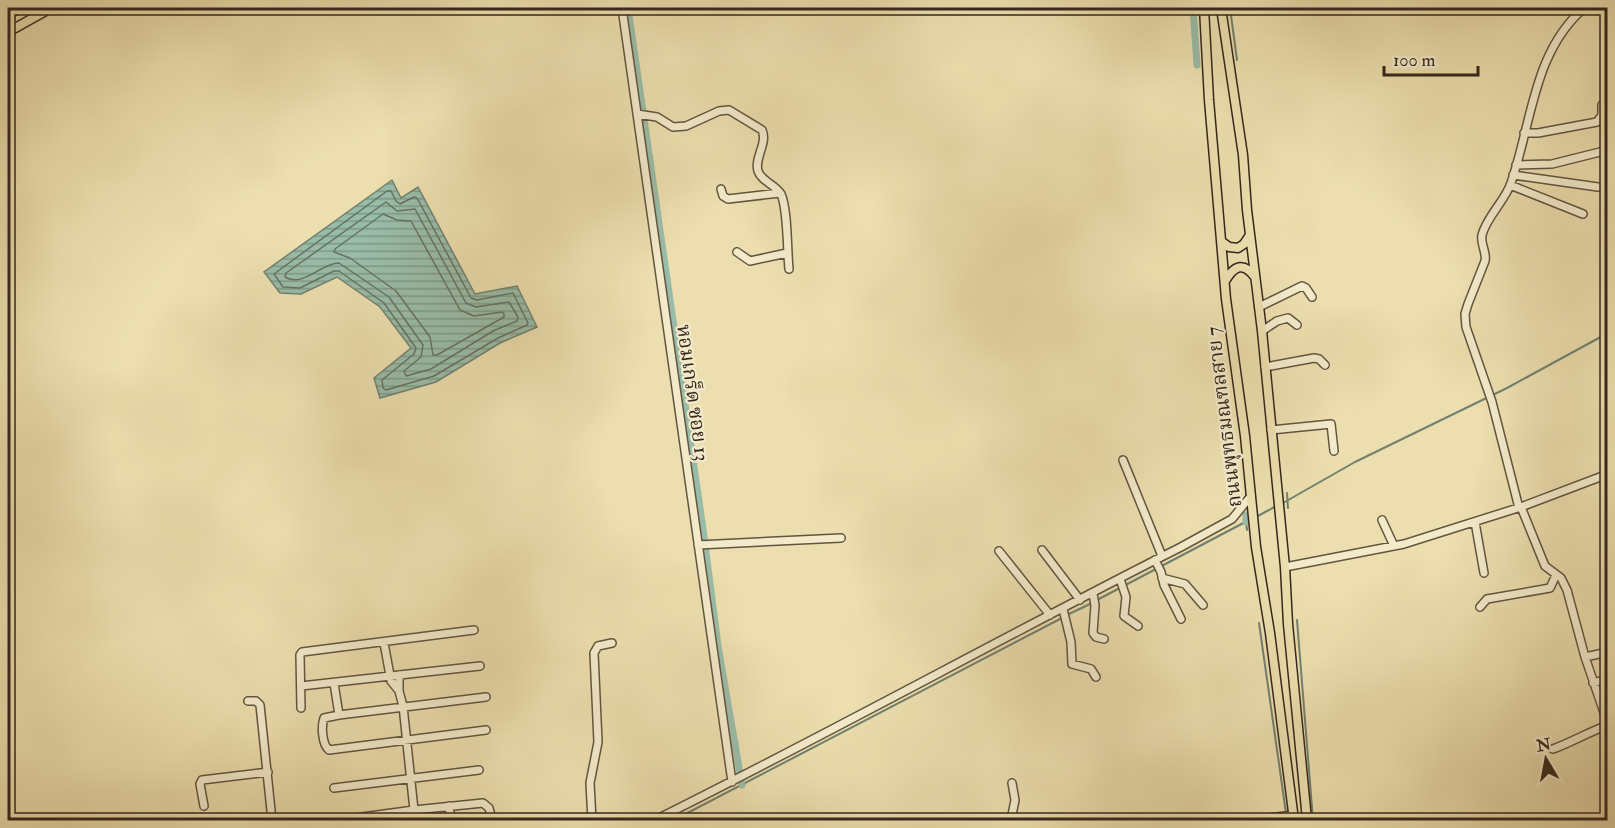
<svg xmlns="http://www.w3.org/2000/svg" width="1615" height="828" font-family="'IM FELL Double Pica','Noto Serif Thai',serif">
<defs>
<pattern id="water-rules" width="6" height="5" patternUnits="userSpaceOnUse" patternTransform="scale(1.5)"><rect width="6" height="5" fill="#99bca8"/><path d="M0 2.5h6" fill="none" stroke="#7e9988"/></pattern>
</defs>
<rect width="100%" height="100%" fill="#ecdeae"/>
<filter id="stains"><feTurbulence type="fractalNoise" baseFrequency=".00333" numOctaves="4"/><feColorMatrix values="0 0 0 0 .2 0 0 0 0 .09 0 0 0 0 .02 0 0 0 .5 -.17"/></filter>
<radialGradient id="worn" r=".72"><stop offset=".6" stop-color="#630" stop-opacity="0"/><stop offset="1" stop-color="#630" stop-opacity=".3"/></radialGradient>
<path fill="url(#water-rules)" stroke="#718070" stroke-width="1.5" d="M392 180 401 198 418 187 475 294 517 286 537 327 500 343 436 382 380 398 374 378 411 348 380 307 337 277 301 294 280 293 264 272Z"/>
<g fill="none" stroke-linecap="round" stroke-linejoin="round">
<path stroke="#667262" stroke-width="1.5" d="M387 191H391L396 201 400 204 414 197 417 198 471 298 477 300 513 293 528 323 527 325 498 338 434 376 386 390 383 388 382 380 414 354 416 348 384 303 339 271H334L300 288 283 287 274 274Z
M386 202 397 211 415 209 466 303 476 307 509 302 518 317 517 321 493 331 431 369 406 376 404 371 421 357 423 345 389 297 339 263C321 263 303 288 285 277L286 273Z
M383 214 397 220 411 221 460 310 474 316 502 312 504 314V317L437 355H433L430 337 396 291 350 258 334 252 335 249Z"/>
<path stroke="#718070" stroke-width="2" d="M1230 8 1237 60
M1287 493 1288 508
M1283 503 1355 462 1507 388 1608 333
M1256 517 1278 505
M1246 522 1247 530
M1097 600 1251 519
M1067 615 1092 603
M1297 620 1313 820
M1259 623 1286 813
M674 820 1062 618"/>
<path stroke="#99bca8" stroke-width="7" d="M628 8 703 529 718 646 742 785
M1193 8 1197 65
M1246 515V522"/>
<g stroke="#625541" stroke-width="10">
<path id="minor" d="M622 8 732 782
M637 114 657 117 673 127 686 126 719 111 729 110 762 130C768 143 754 158 758 171 761 181 776 185 781 194 788 210 787 250 789 269
M1524 133H1538L1597 122 1602 115V105
M1516 165 1552 164 1608 150
M1513 175 1598 187
M1510 185 1583 214
M721 189 723 196 728 199 780 193
M737 252 750 261 787 253
M1259 307 1302 286 1306 288 1312 297
M1262 331 1277 321 1288 318 1297 325
M1265 367 1314 358 1319 359 1325 365
M1271 430 1331 424 1334 451
M1123 460 1162 556
M1521 507 1545 566 1561 578 1567 590 1585 657 1608 724
M1519 508 1492 402 1466 327 1465 314 1468 304 1485 261C1487 252 1480 244 1482 235 1487 216 1505 201 1511 183 1532 123 1533 52 1584 8
M1382 520 1394 546
M1475 522 1484 573
M698 545 841 538
M1042 550 1080 600
M999 551 1050 615
M1155 560 1161 572 1164 585 1181 619
M1285 567 1404 544 1521 507 1608 474
M1162 578 1185 584 1203 605
M1120 579 1126 597 1124 616 1138 626
M1093 594 1095 605 1093 633 1096 637 1104 639
M1480 607 1487 599 1493 598 1550 588 1556 575
M1063 609 1071 642 1072 664 1091 669 1096 677
M384 643 391 681 399 691
M1585 657 1608 652
M399 675V691L403 706 414 810 483 803 489 808 492 820
M334 683 339 715 324 718C321 727 322 744 329 750L486 730
M1593 683 1608 679
M301 686 480 666
M248 701H256L260 705 272 820
M301 708 300 655 302 652 474 630
M339 715 486 697
M1553 749C1572 742 1589 732 1608 725
M334 788 479 770
M204 806 200 784 202 780 268 772
M449 806 451 820
M1465 818 1467 820
M340 820 414 810
M592 820 590 783 598 742 594 653 598 646 612 643
M655 820C832 732 1005 636 1181 547L1232 519 1251 496
M1011 820 1015 800 1012 783
M1252 820 1293 815"/>
</g>
<g stroke="#34271d" stroke-width="11">
<path id="major" d="M1204 8 1209 100 1226 299 1245 436 1256 547 1270 633 1294 820
M1221 8 1243 155 1247 210 1262 331 1285 567 1288 624 1307 820
M8 32 51 8
M1222 242 1229 247 1238 248 1244 244 1250 235
M1225 281C1234 266 1243 261 1255 277"/>
</g>
<g stroke="#34271d" stroke-width="12">
<path id="highway" d="M8 14 19 8"/>
</g>
<use href="#minor" stroke="#f3eaca" stroke-width="7"/>
<use href="#major" stroke="#ecdeae" stroke-width="8"/>
<use href="#highway" stroke="#ecdeae" stroke-width="9"/>
</g>
<g text-anchor="middle" dominant-baseline="central" stroke-width="4.5" stroke-linejoin="round" paint-order="stroke">
<g font-size="20" fill="#34271d" stroke="#f3eaca">
<text transform="translate(693 393) rotate(82)">หอมเกร็ด ซอย 13</text>
<text transform="translate(1224 417) rotate(-97)">ถนนพุทธมณฑลสาย 7</text>
</g>
</g>
<rect width="1615" height="828" fill="none" stroke="#ecdeae" stroke-width="30"/>
<rect x="9" y="9" width="1597" height="810" fill="none" stroke="#34271d" stroke-width="3"/>
<rect x="15" y="15" width="1585" height="798" fill="none" stroke="#34271d" stroke-width="1.5"/>
<g transform="translate(1546 759) rotate(350)" stroke="#f3eaca" stroke-width="4.5" paint-order="stroke">
<path d="M0-4.5L10 22L0 15L-10 22Z" fill="#34271d"/>
<text y="-9" font-size="16" font-weight="bold" text-anchor="middle" fill="#34271d">N</text>
</g>
<path d="M1384 66v9h94v-9" fill="none" stroke="#34271d" stroke-width="3"/>
<text x="1393" y="66" font-size="18" fill="#34271d" stroke="#f3eaca" stroke-width="4.5" paint-order="stroke">100 m</text>
<rect width="100%" height="100%" filter="url(#stains)"/>
<rect width="100%" height="100%" fill="url(#worn)"/>
</svg>
